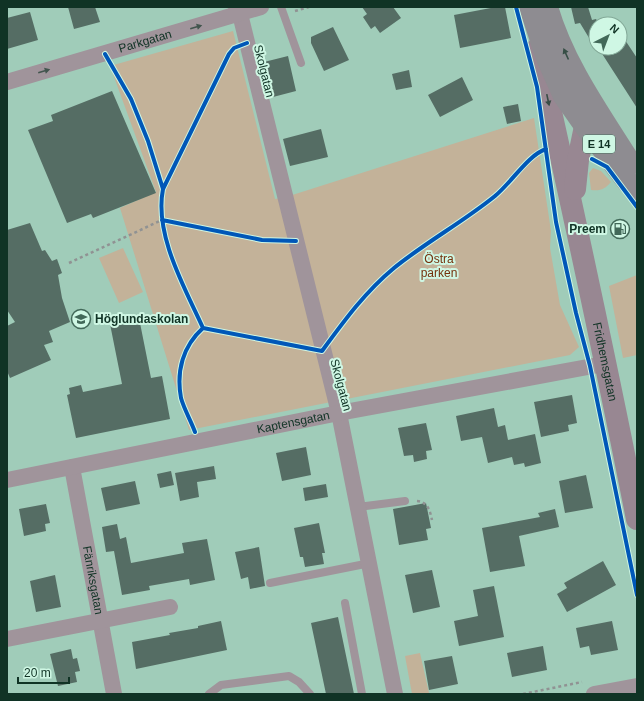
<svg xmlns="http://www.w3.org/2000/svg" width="644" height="701" font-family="Arial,sans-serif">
<rect width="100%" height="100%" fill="#a0ccb9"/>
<path fill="#c3b299" d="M233 31 275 199 286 197 534 118 551 231 550 248 560 305 579 347 570 355 189 430 120 208 156 192 110 66Z
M593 168 601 171 611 182C605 189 601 191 591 190L589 173Z
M123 248 143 292 119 303 99 258Z
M637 275V355L623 358 609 286Z
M420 653 429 693 412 694 405 656Z"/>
<path fill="#556d64" d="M68 7H95L100 22 74 29Z
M362 7H393L401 18 380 33 375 26 371 29 363 17 367 14Z
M496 7H505L511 38 460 48 454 15Z
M571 7H588L592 20 596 19 599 24H596V48H620L621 34 637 58V108L599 49 597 51 580 23 575 24Z
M30 12 38 40 7 49V18Z
M333 27 349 60 324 71 311 43V37Z
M288 56 296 91 273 97 264 62Z
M409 70 412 87 396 90 392 74Z
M462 77 473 100 440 117 428 95Z
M112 91 156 193 93 218 91 214 67 223 28 130 53 121 51 115Z
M518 104 521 121 507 124 503 107Z
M321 129 328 157 290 166 283 139Z
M30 223 42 251 45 250 52 261 57 259 62 273 58 275 62 298 70 322 49 331 53 342 44 345 51 360 10 378 7 371V326L15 322 7 310V230Z
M139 318 151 378 162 376 170 419 76 438 67 395 70 394 69 388 81 385 83 392 122 384 110 324Z
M572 395 577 423 568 425 569 431 541 437 534 402Z
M494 408 498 427 505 425 508 440 535 434 541 463 525 467 524 463 514 465 512 457 488 463 482 437 461 441 456 416Z
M426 423 432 450 426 451 427 459 414 462 413 455 404 456 398 428Z
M306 447 311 475 282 481 276 453Z
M214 466 216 479 197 482 199 497 180 501 175 473Z
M171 471 174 485 160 488 157 474Z
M586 475 593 508 565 513 559 481Z
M135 481 140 504 106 511 101 488Z
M326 484 328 497 305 501 303 488Z
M426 503 431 528 426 529 428 540 399 545 393 509Z
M46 504 50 523 45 524 46 531 24 536 19 509Z
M555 509 559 527 519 536 525 566 490 572 482 528 540 517 538 513Z
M319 523 325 553H322L324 564 305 567 303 557H300L294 528Z
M117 524 120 539 126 537 131 563 184 553 182 543 207 539 215 580 190 585 189 579 149 586 150 590 122 595 114 551 106 552 102 527Z
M259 547 265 586 250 589 248 577 241 579 235 552Z
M603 561 616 585 567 612 557 594 567 588 564 583Z
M432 570 440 607 413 613 405 575Z
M55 575 61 607 36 612 30 581Z
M494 586 504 637 459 646 454 621 478 616 473 590Z
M338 617 354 694H326L311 623Z
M221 621 227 650 136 669 132 642 170 635 169 633 198 628V626Z
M612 621 618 650 591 655 589 646 580 648 576 628Z
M543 646 547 670 512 677 507 653Z
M71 649 73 659 77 658 80 671 75 672 77 682 58 686 50 654Z
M452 656 458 684 429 690 424 661Z"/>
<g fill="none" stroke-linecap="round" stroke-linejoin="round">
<path stroke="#909293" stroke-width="2.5" stroke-dasharray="3 3" stroke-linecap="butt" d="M295 11 309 7
M69 263 162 220
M417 501C428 502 430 511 432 520
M523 694 582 682"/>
<path stroke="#a0949b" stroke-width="8" d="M281 7 301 63
M358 507 405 501
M270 583 370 563
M345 603 362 694
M209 694 221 685 289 676 299 682 310 694"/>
<g stroke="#a0949b" stroke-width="16">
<path d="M236 7 240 14 339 413 395 694"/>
<path id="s1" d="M7 82 261 7"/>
<path id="s2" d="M72 467 114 694"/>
<path id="s3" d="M7 480 339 413 604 364"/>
<path d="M7 639 170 607"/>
<path d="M594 694 637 686"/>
</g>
<g stroke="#988792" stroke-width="22">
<path id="s4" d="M537 49C572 205 606 362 637 519"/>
<path d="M575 189 578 160 588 112"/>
</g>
<path stroke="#8e8c91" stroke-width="22" d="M530 7 547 58 564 96 585 126 628 182 637 190
M547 7C564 65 599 113 631 164"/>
<g stroke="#cff7e4" stroke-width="6">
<path id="cycleway" d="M516 7 537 87 556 222 576 313 590 366 637 595
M247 43 234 48 229 54 163 189C154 235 185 288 203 328L322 351C344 321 365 292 394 268 426 242 463 222 495 196 512 182 528 155 546 149
M105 54 131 99 148 141 163 189
M592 159 607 167 637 207
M162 220 262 240 296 241
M195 432C191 421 184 409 181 398 176 371 183 346 203 328"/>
</g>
<use href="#cycleway" stroke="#0057b8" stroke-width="4"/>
</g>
<defs><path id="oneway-solid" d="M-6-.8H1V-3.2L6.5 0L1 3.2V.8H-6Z"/></defs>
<g fill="#42554e">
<use href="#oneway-solid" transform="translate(196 27) rotate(-16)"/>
<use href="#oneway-solid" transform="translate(44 71) rotate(-16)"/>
</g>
<use fill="#364e45" href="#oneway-solid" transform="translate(566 54) rotate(-114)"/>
<use fill="#394c46" href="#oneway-solid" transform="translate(548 100) rotate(78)"/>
<defs>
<g id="fuel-ring" transform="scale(1)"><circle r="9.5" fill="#cff7e4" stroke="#426959" stroke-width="1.5"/><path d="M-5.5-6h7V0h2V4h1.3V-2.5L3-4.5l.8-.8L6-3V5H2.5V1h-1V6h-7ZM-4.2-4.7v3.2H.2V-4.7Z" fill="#426959"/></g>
<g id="school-ring" transform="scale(1)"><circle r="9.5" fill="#cff7e4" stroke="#426959" stroke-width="1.5"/><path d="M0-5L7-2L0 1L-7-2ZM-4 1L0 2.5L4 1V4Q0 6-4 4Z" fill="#426959"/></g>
</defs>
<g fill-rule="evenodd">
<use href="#fuel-ring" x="620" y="229"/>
<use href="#school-ring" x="81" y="319"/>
</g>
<g text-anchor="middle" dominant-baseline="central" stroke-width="4" stroke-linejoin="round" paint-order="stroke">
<rect fill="#cff7e4" stroke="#496e5e" stroke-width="1" x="583" y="135" width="32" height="18" rx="3"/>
<g font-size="11" font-weight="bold" fill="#103325">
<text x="599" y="144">E 14</text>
</g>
<g font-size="12" fill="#103325" stroke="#cff7e4">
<text stroke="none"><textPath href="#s1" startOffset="144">Parkgatan</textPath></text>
<text transform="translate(264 71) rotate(76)">Skolgatan</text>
<text stroke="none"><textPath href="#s4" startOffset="320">Fridhemsgatan</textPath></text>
<text transform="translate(341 385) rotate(75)">Skolgatan</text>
<text stroke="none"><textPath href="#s3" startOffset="292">Kaptensgatan</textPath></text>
<text stroke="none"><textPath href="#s2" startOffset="115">Fänriksgatan</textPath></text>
</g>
<g font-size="12" font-weight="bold" fill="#103325" stroke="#cff7e4" text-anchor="end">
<text x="606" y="229">Preem</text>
<text x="95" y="319" text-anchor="start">Höglundaskolan</text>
</g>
<g font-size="12" fill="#74310c" stroke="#cff7e4">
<text x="439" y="259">Östra<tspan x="439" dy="14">parken</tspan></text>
</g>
</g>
<rect width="644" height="701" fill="none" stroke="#103325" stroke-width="16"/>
<g transform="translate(608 36) rotate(42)"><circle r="19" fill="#cff7e4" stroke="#83a998"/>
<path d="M0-3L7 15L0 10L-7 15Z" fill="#426959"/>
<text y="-6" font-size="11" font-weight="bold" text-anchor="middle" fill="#103325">N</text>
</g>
<path d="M18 677v6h51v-6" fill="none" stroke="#103325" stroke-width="2"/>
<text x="24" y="677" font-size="12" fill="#103325" stroke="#cff7e4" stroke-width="3" paint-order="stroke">20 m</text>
</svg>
